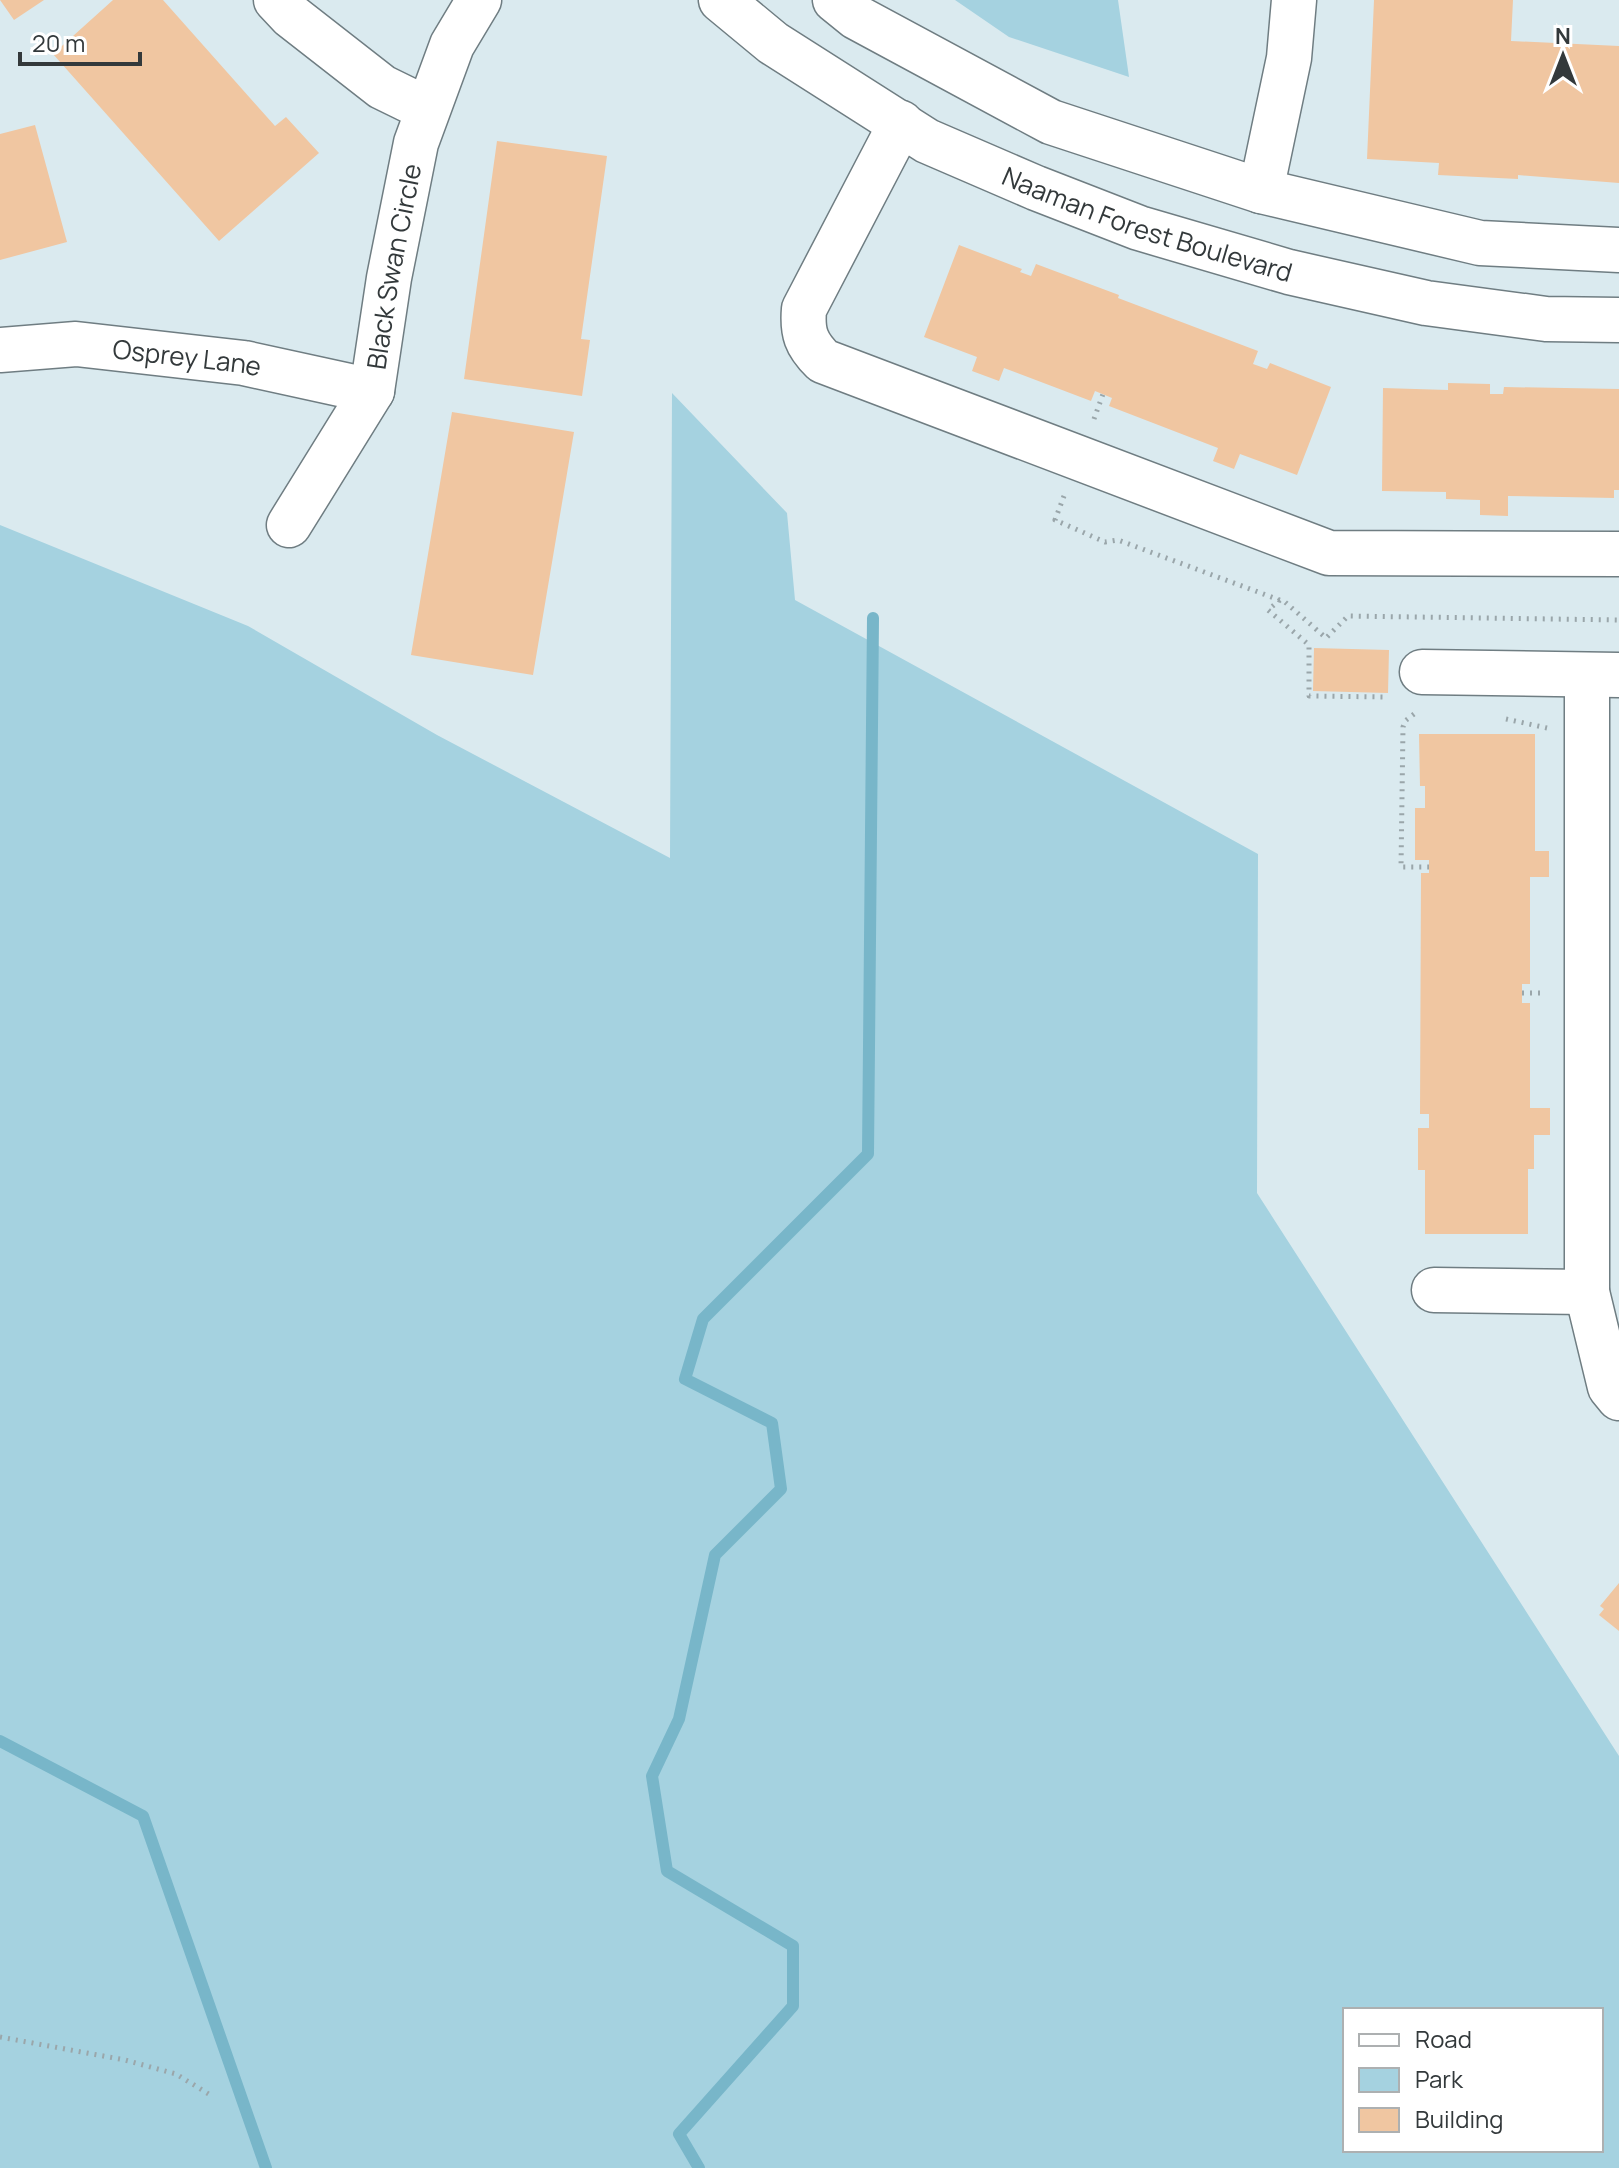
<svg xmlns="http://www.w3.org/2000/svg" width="1619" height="2168" font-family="Manrope,sans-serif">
<rect width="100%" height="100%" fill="#daeaef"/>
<path fill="#a5d2e0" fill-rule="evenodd" d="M955 0H1118L1129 77 1009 37Z
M672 393 787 513 795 600 1258 854 1257 1193 1619 1756V2168H0V525L248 626 437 735 670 858ZM1345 2010H1601V2150H1345Z"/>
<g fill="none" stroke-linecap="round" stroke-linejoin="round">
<path stroke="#78b6c9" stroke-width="12" d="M0 1741 143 1816 266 2168
M699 2168 679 2134 793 2006V1946L667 1871 652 1776 679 1719 715 1555 781 1489 772 1423 685 1379 703 1319 868 1154 873 618"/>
</g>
<path fill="#f0c6a1" d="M0 0H44L14 20Z
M113 0H163L275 126 286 117 319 153 219 241 53 54Z
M1374 0H1513L1511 41 1619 46V183L1518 175V179L1438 175 1439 163 1367 159Z
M35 125 67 242 0 260V134Z
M497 141 607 156 581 339 590 340 582 396 464 379Z
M959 245 1022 269 1020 272 1031 276 1036 264 1119 295 1118 298 1258 351 1253 364 1267 369 1270 363 1331 387 1297 475 1240 454 1234 469 1213 461 1218 448 1109 406 1112 398 1095 391 1091 401 1004 368 999 381 972 371 977 357 924 337Z
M1448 383 1490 384V394H1503L1504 387 1619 389V490H1614V498L1508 496V516L1480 515V500L1446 499V492L1382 491 1383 388 1448 390Z
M452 412 574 432 533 675 411 655Z
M1314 648 1389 650 1388 693 1313 691Z
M1419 734H1535V851H1549V877H1530V984H1522V1003H1530V1108H1550V1135H1534V1169H1528V1234H1425V1170H1418V1128H1429V1114H1420L1421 873H1429V860H1415V808H1425V786H1420Z
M1619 1583V1631L1599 1615 1604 1609 1600 1606Z"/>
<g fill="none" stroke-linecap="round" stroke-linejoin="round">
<g stroke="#6f7d82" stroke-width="47">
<g id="minor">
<path d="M276 0 291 16 382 87 427 109"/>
<path id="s1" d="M721 0 773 43 927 141 1036 188 1139 228 1289 272 1426 303 1546 319 1619 320"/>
<path d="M835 0 856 17 1051 122 1261 191 1480 243 1619 250"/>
<path d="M901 123 804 309C802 333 806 344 823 361L1329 553 1619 554"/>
<path d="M1261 191 1289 58 1294 0"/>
<path id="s2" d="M0 350 76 344 244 363 372 391"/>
<path id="s3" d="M289 525 372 391 389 278 416 143 452 45 479 0"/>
<path d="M1422 672 1619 675"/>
<path d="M1587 675V1292L1610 1387 1619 1398"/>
<path d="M1434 1290 1587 1292"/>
</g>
</g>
<path stroke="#9aa6aa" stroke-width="5" stroke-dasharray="2 6" stroke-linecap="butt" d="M1094 419 1103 394
M1064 496 1055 520 1105 542 1118 540 1285 602 1326 638 1348 616 1619 620
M1280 600 1268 610 1309 645V696L1388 697
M1414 714 1405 721 1403 727 1401 867H1429
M1506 719 1547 728
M1522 993H1545
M0 2037 125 2060 176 2074 212 2096"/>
<use href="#minor" stroke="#fff" stroke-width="44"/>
</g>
<g text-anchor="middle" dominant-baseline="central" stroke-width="6" stroke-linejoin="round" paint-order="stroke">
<g font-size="26" fill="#33393b" stroke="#fff">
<text stroke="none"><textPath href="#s1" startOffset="486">Naaman Forest Boulevard</textPath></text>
<text stroke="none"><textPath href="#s3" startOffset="284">Black Swan Circle</textPath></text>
<text stroke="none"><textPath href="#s2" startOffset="188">Osprey Lane</textPath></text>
</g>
</g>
<rect x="1343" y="2008" width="260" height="144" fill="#ffffff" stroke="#adb0b1" stroke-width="2"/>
<rect x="1359" y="2034" width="40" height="12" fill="#ffffff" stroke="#adb0b1" stroke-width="2"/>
<text x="1415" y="2048" font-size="24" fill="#33393b">Road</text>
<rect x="1359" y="2068" width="40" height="24" fill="#a5d2e0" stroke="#adb0b1" stroke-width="2"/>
<text x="1415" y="2088" font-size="24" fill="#33393b">Park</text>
<rect x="1359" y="2108" width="40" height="24" fill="#f0c6a1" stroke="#adb0b1" stroke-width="2"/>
<text x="1415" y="2128" font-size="24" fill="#33393b">Building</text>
<g transform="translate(1563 56)" stroke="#ffffff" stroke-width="6" paint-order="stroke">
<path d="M0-6L14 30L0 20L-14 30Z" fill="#33393b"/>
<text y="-12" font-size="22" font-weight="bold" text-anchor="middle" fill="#33393b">N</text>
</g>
<path d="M20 52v12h120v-12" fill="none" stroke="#33393b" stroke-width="4"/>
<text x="32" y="52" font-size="24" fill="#33393b" stroke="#ffffff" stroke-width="6" paint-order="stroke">20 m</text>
</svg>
